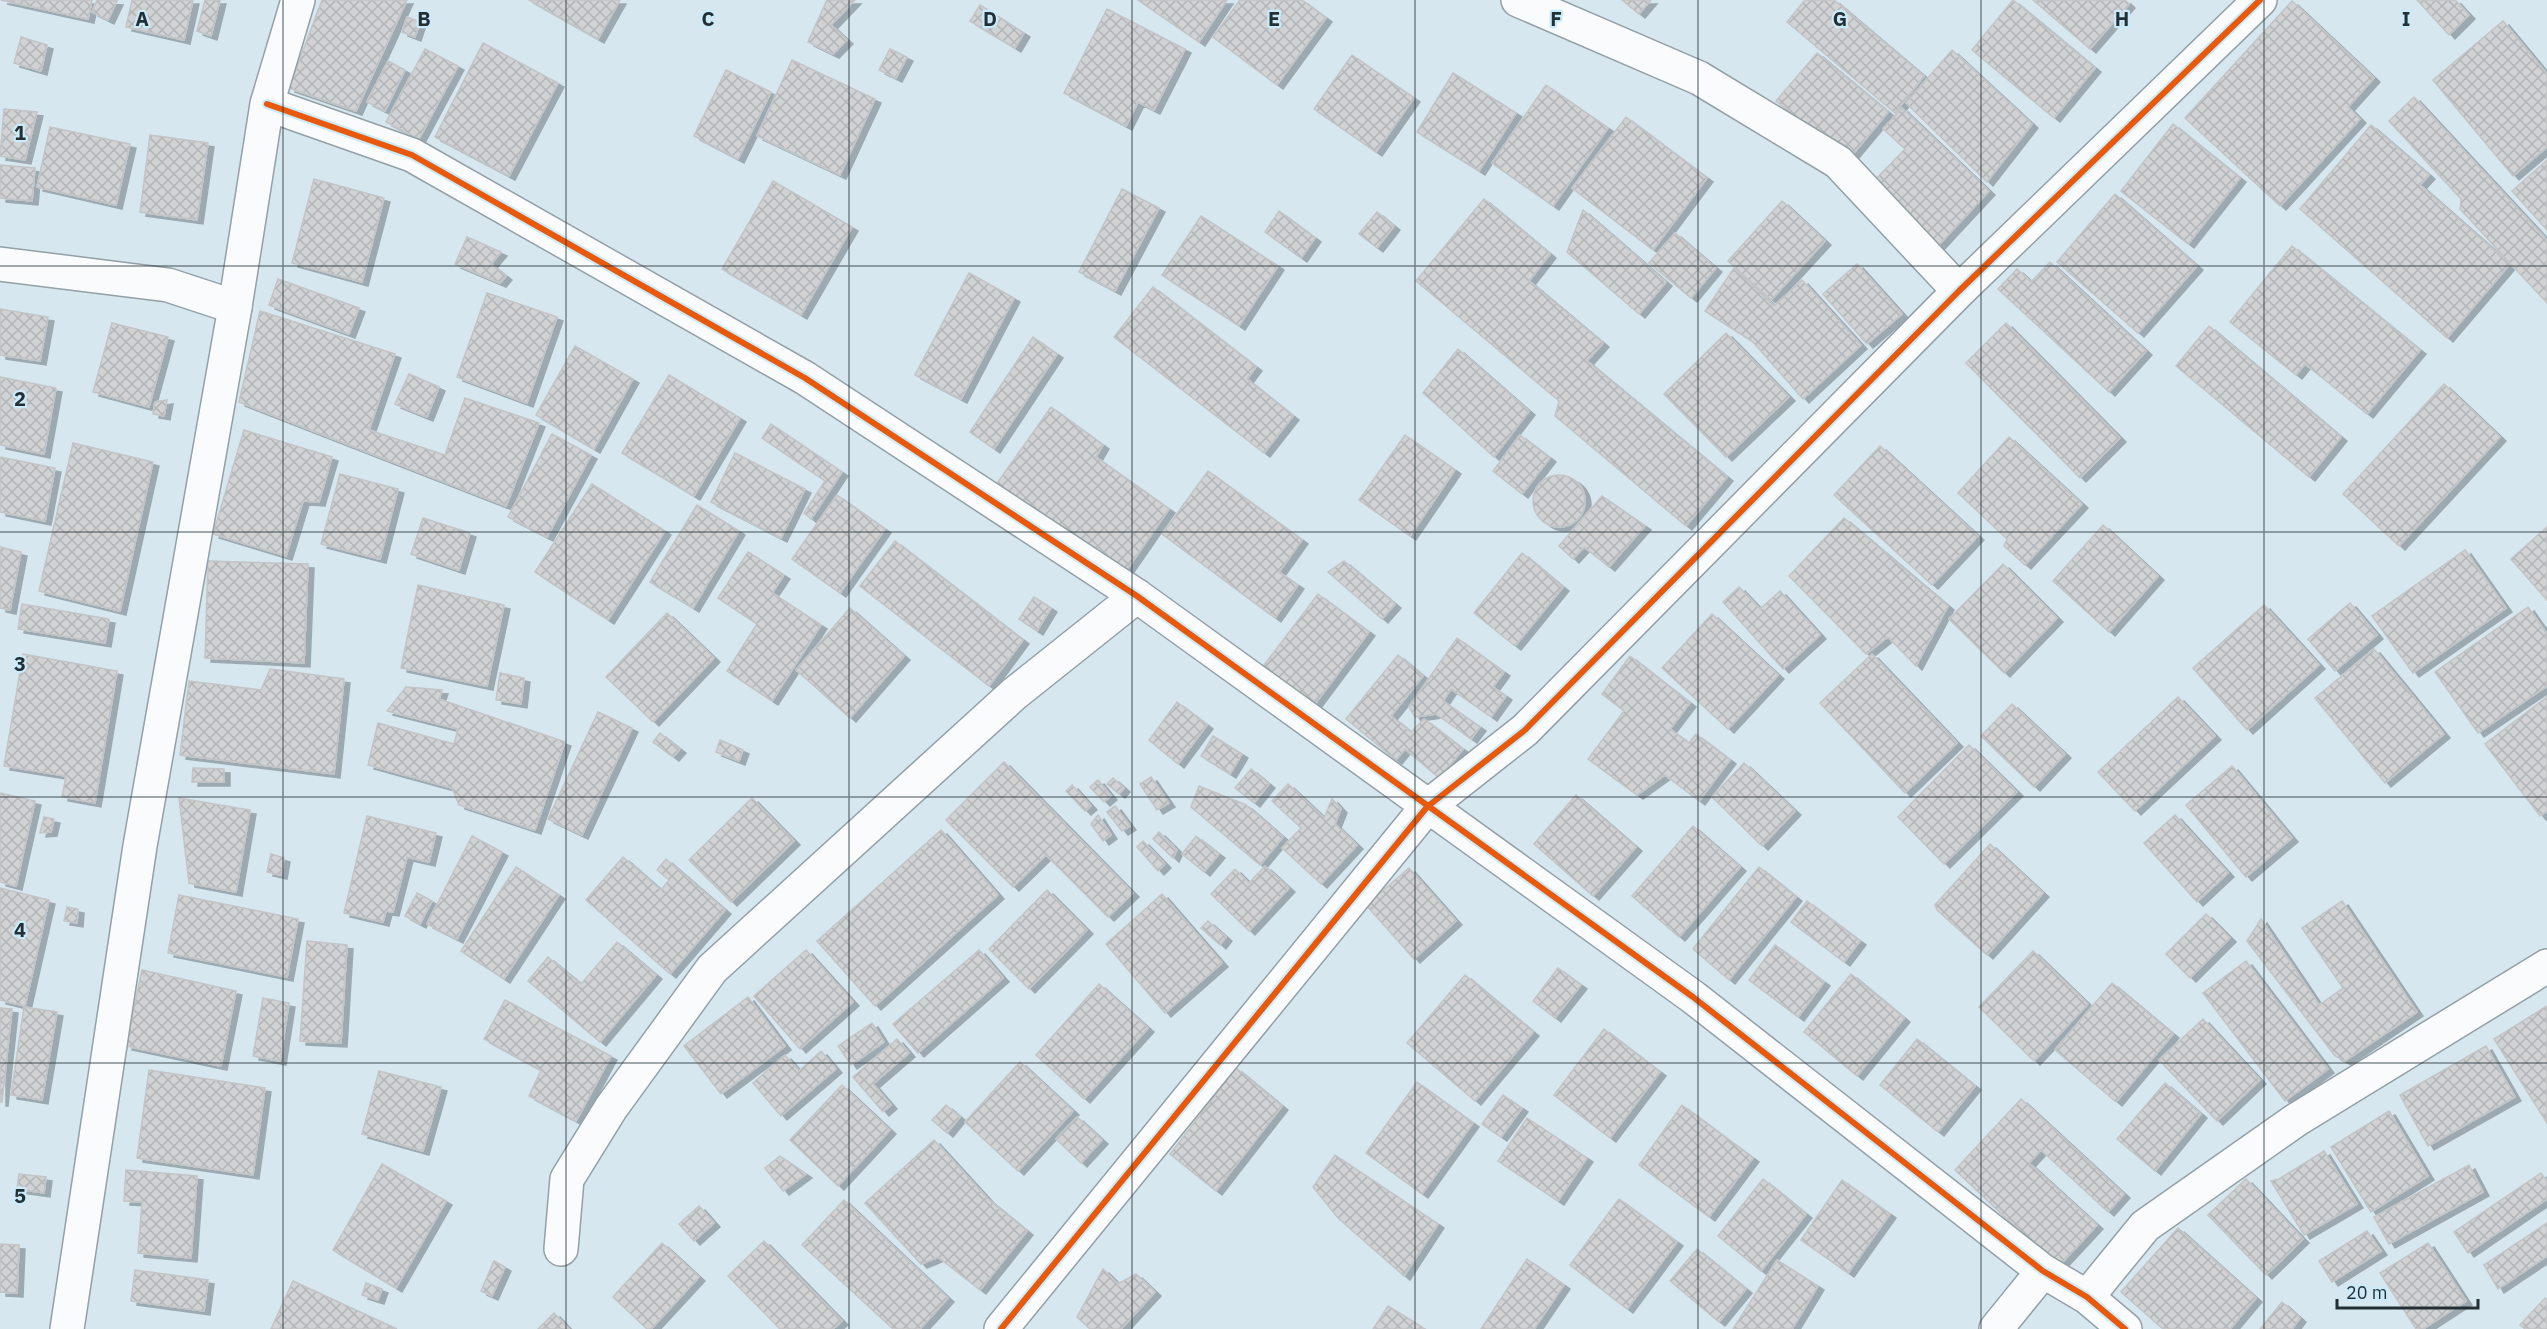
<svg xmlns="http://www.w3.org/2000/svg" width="2547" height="1329" font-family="'IBM Plex Sans',sans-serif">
<defs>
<pattern id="building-cross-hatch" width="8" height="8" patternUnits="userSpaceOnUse" patternTransform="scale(1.5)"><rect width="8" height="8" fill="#d0d2d4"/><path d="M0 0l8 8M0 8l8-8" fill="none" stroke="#b2b5b7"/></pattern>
<filter id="shadow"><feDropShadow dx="6" dy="4" stdDeviation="0" flood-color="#0004"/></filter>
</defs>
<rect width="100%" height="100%" fill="#d6e7f0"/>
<path fill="url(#building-cross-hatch)" stroke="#c3c4c6" stroke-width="1.5" filter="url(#shadow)" d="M1 0H92L88 19Z
M97 0 117 1 108 20 92 12Z
M132 0H193L184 40 126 27Z
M205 0H220L211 36 197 31Z
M322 0H407L356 111 289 88Z
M529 0H620L598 39Z
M827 0H855L831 25 847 40 833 54 808 42Z
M1138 0H1227L1199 42Z
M1240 0H1302L1326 18 1277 85 1213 37Z
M1622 0H1651L1639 14Z
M1805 0H1834L1924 76 1895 113 1787 22Z
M2013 0 2095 68 2054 118 1972 50Z
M2033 0H2125L2129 4 2090 49Z
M2417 0H2455L2469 15 2449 35Z
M2292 1 2374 78 2348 107 2360 119 2280 206 2185 118Z
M980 5 1024 33 1015 48 970 21Z
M1107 9 1185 49 1154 110 1138 102 1126 126 1064 93Z
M407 17 420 22 415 37 402 32Z
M2503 21 2547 74V147L2513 176 2433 80Z
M21 37 47 45 41 71 14 63Z
M483 43 558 83 509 176 435 137Z
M425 49 458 66 419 139 386 122Z
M890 49 907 57 896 78 879 70Z
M1952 50 2032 124 1987 182 1906 103Z
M1817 53 1888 112 1848 160 1776 101Z
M1352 55 1414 98 1376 152 1314 109Z
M792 60 875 99 840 175 757 136Z
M388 61 405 70 385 111 367 102Z
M726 70 771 92 738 159 694 136Z
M1453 73 1516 113 1479 171 1417 132Z
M1546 85 1608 128 1553 206 1492 163Z
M2414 97 2547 240V303L2460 209 2461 199 2389 121Z
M1902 108 1989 191 1936 248 1869 186 1905 149 1883 129Z
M4 109 37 112 25 160 0 156Z
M1626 117 1707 178 1653 250 1572 188Z
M2173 124 2240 178 2188 244 2121 191Z
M2371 125 2429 175 2420 185 2510 264 2447 338 2300 209Z
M50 127 130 144 116 205 37 187Z
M150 135 208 143 197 220 140 212Z
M2547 160V230L2512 191Z
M0 165 35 168 32 201 0 198Z
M314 179 384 198 362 282 292 263Z
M773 181 852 227 801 315 722 269Z
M1122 189 1159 208 1115 291 1079 272Z
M2115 194 2197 266 2138 333 2057 262Z
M1484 199 1550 254 1529 281 1603 343 1587 361 1727 477 1686 526 1555 416 1559 401 1416 281Z
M1782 201 1825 241 1771 300 1728 261Z
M1583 210 1666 282 1639 314 1567 252Z
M1279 211 1315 238 1301 258 1265 232Z
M1377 212 1394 226 1377 248 1359 234Z
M1201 216 1278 266 1239 326 1162 275Z
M1675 233 1716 268 1691 298 1649 263Z
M467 237 501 252 491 264 506 276 500 283 455 264Z
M2292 246 2420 350 2367 414 2305 364 2296 375 2230 322Z
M2050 262 2146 351 2109 392 1998 289 2017 269 2031 282Z
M1857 264 1902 314 1867 344 1823 294Z
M1734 268 1774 306 1802 280 1861 345 1803 399 1752 341 1705 311Z
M969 273 1014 298 961 399 915 375Z
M278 279 359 308 349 334 269 305Z
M1153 287 1256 367 1247 379 1293 416 1264 453 1114 337Z
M487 293 557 317 527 403 457 377Z
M0 309 48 317 40 361 0 355Z
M260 311 395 354 369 430 445 455 465 398 539 423 506 506 239 402Z
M112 323 168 337 149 407 93 392Z
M2006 323 2120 438 2080 478 1966 363Z
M2209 326 2341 437 2309 477 2176 366Z
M1726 333 1789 397 1726 457 1664 394Z
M1033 337 1057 354 994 449 970 432Z
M575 346 633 379 594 449 536 415Z
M1458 349 1529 411 1494 457 1423 393Z
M409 374 439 387 427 417 395 404Z
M669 375 740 418 694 496 622 453Z
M0 377 56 388 44 454 0 445Z
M2444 384 2500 437 2399 546 2343 494Z
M167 400 164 416 153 414 155 402Z
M1051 407 1103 445 1096 457 1169 509 1122 577 993 489Z
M771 424 842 472 811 519 804 513 825 481 762 438Z
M244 430 332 457 319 502 303 501 286 556 213 534Z
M552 434 591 455 547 537 508 517Z
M1405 435 1455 470 1410 536 1359 500Z
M1520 435 1550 458 1522 494 1493 471Z
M2009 437 2082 504 2025 565 2004 546 2007 539 1958 493Z
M73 443 153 462 120 611 39 591Z
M1880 446 1978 536 1932 585 1834 495Z
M735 453 805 489 781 538 711 502Z
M0 457 55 468 45 521 0 512Z
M1208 471 1302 540 1279 572 1298 585 1275 618 1162 534Z
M340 474 398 489 380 559 321 544Z
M1533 501a26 26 0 1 1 52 0a26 26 0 1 1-52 0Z
M592 484 665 531 608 620 535 572Z
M837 495 885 529 840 593 792 559Z
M1602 496 1645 526 1609 567 1584 547 1573 559 1559 546Z
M697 505 739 531 693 608 650 582Z
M423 518 470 533 459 570 411 554Z
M1844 518 1948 606 1916 666 1888 637 1866 654 1789 576Z
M2103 525 2158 576 2109 632 2053 581Z
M2547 527V600L2511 559Z
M895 541 1023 640 989 686 860 586Z
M0 547 21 552 10 610 0 608Z
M2465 550 2506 608 2413 673 2372 616Z
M748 552 784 575 772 593 821 625 772 701 727 671 757 624 718 598Z
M1522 553 1563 587 1515 646 1474 613Z
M208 561 308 564 304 663 205 658Z
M1344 561 1395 604 1382 619 1328 572Z
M2003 564 2057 618 2004 673 1949 619Z
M418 585 504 605 487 686 401 668Z
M1739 587 1760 609 1780 591 1820 635 1783 669 1723 602Z
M1318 594 1369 632 1312 708 1261 669Z
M1034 597 1051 608 1037 631 1019 619Z
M2350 603 2377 635 2335 671 2308 639Z
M22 604 109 619 105 643 18 629Z
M2264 605 2319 665 2247 730 2193 668Z
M2528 607 2547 634V686L2478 733 2435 672Z
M850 608 904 656 850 718 796 670Z
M667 613 714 658 653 722 606 677Z
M1712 614 1778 675 1728 729 1662 668Z
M1457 638 1504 672 1493 687 1506 696 1491 717 1451 689 1443 701 1480 727 1471 739 1436 714 1415 717 1409 707Z
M2374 649 2444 734 2385 783 2315 698Z
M23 654 117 671 95 803 62 797 66 776 4 766Z
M1872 654 1957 743 1905 793 1820 703Z
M1398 655 1423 676 1391 716 1411 732 1424 719 1463 749 1439 778 1405 749 1396 760 1346 719Z
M1630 656 1690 703 1670 729 1689 743 1696 734 1730 760 1699 801 1665 775 1637 795 1588 759 1624 711 1602 694Z
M270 669 344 679 334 774 180 755 189 681 261 690Z
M500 673 524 678 521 704 496 700Z
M406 687 442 690 439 699 565 742 535 830 459 805 452 788 368 765 378 723 454 744 458 729 387 711Z
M2178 697 2215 736 2135 811 2098 772Z
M2547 697V811L2540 816 2485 744Z
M1177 702 1207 725 1178 764 1149 740Z
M2012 704 2065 754 2034 787 1981 736Z
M598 712 632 728 582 835 548 819Z
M660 733 680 749 673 757 653 742Z
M1213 736 1242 754 1230 774 1201 756Z
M720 740 743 750 739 761 716 752Z
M1969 745 2017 792 1944 864 1898 817Z
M1004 762 1133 893 1108 917 1046 855 1013 887 946 820Z
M1744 763 1795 811 1762 846 1712 797Z
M2232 766 2292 838 2246 877 2186 805Z
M193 768 224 769V782H192Z
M1251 769 1269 784 1254 803 1235 788Z
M1151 777 1169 803 1157 810 1140 784Z
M1113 778 1124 788 1119 794 1107 784Z
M1098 780 1111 796 1104 802 1090 787Z
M1288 784 1324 818 1332 799 1341 809 1335 824 1357 845 1321 884 1282 848 1301 828 1272 801Z
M1072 785 1091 806 1085 811 1066 791Z
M1199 786 1246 805 1283 837 1260 865 1191 807Z
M0 793 35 801 16 886 0 882Z
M1576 795 1636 847 1593 896 1534 844Z
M179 798 250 810 236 892 189 883Z
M752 798 794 841 731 902 689 860Z
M1115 806 1130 826 1122 831 1107 812Z
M1098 815 1111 835 1103 841 1091 824Z
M2175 815 2228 873 2197 902 2144 843Z
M367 816 436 833 429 862 407 857 393 912 386 911 383 922 344 913Z
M44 817 54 819 51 832 40 833Z
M1693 826 1740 867 1679 937 1632 896Z
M941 830 998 895 875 1006 817 941Z
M1159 832 1177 850 1173 858 1153 839Z
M472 836 502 852 457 939 427 924Z
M1196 836 1219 854 1204 872 1182 854Z
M1143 841 1165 864 1158 871 1137 847Z
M1990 844 2043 893 1987 955 1937 910 1935 905Z
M271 854 284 858 281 875 267 872Z
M623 857 661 890 669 880 657 870 666 859 725 910 670 974 586 900Z
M1265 866 1289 888 1249 931 1211 894 1235 869 1249 883Z
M516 867 559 895 504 979 461 951Z
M1759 867 1796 897 1729 980 1693 949Z
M1409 868 1456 921 1414 959 1366 905Z
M0 888 49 900 25 1006 0 1000Z
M1047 890 1087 930 1029 989 989 949Z
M417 893 432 901 420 924 405 916Z
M1162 894 1222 963 1165 1013 1106 944Z
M179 895 298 919 287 977 168 953Z
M1807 901 1860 941 1844 962 1791 922Z
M2342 901 2417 1012 2345 1061 2335 1056 2247 941 2261 919 2319 1005 2343 988 2302 928Z
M67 907 78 909 77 923 64 921Z
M2206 914 2230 938 2190 978 2166 954Z
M1208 921 1226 937 1220 945 1201 928Z
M307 941 347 945 341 1043 300 1041Z
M617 942 656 975 600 1042 528 981 548 957 581 984Z
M1775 945 1824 982 1798 1017 1749 980Z
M806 950 853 1002 800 1049 754 996Z
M979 950 1003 978 918 1053 893 1024Z
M2033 951 2088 1004 2034 1061 1979 1007Z
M2246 961 2328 1069 2285 1101 2203 993Z
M1558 968 1581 985 1555 1018 1533 1001Z
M142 970 236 991 221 1066 126 1046Z
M1851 974 1904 1018 1857 1076 1804 1032Z
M1465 975 1533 1032 1475 1101 1407 1043Z
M2112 983 2173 1034 2116 1102 2055 1050Z
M1099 984 1148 1028 1084 1099 1036 1055Z
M748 997 785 1046 721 1094 684 1046Z
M263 998 289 1003 280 1061 253 1056Z
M505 1000 611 1056 576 1121 529 1096 541 1070 484 1039Z
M2547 1006V1123L2494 1039Z
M24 1007 57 1012 42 1100 11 1095Z
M0 1008 12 1009 2 1102H0Z
M2203 1019 2260 1080 2217 1121 2159 1060Z
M872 1023 884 1042 851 1065 838 1046Z
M1604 1029 1660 1072 1610 1138 1554 1095Z
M897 1039 909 1053 873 1084 891 1105 883 1112 853 1077Z
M1917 1039 1975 1086 1938 1132 1880 1085Z
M2486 1046 2515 1097 2428 1146 2400 1095Z
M821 1051 836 1069 781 1116 753 1083 785 1055 799 1071Z
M1020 1062 1073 1111 1018 1171 965 1122Z
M1236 1068 1282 1106 1216 1191 1170 1154Z
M149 1070 265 1088 253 1175 137 1158Z
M379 1071 441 1087 423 1151 362 1134Z
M1417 1082 1473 1123 1422 1194 1366 1153Z
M2165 1083 2201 1114 2155 1171 2117 1139Z
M842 1085 890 1130 838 1186 790 1140Z
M1503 1095 1522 1108 1501 1137 1482 1124Z
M2021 1099 2124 1194 2108 1212 2041 1150 2029 1163 2097 1225 2058 1267 1955 1170Z
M946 1105 960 1117 947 1133 932 1120Z
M1682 1105 1753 1158 1709 1217 1639 1165Z
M2389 1111 2428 1176 2371 1212 2331 1147Z
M1077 1117 1102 1140 1081 1163 1056 1139Z
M1527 1118 1587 1158 1558 1201 1498 1161Z
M934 1140 988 1199 1027 1231 980 1290 938 1257 921 1264 865 1203Z
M2324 1151 2357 1204 2304 1235 2271 1181 2279 1179Z
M1335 1155 1438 1224 1404 1276 1338 1218 1313 1187Z
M780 1156 806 1174 783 1191 765 1168Z
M382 1164 446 1201 396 1288 333 1250Z
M2469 1165 2483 1192 2389 1244 2374 1217Z
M126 1170 197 1176 191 1258 138 1253 142 1202 124 1201Z
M2541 1173 2547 1181V1199L2468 1253 2454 1232Z
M19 1174 46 1177 44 1193 17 1189Z
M1763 1179 1806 1214 1761 1271 1718 1236Z
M2246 1179 2303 1239 2266 1275 2208 1215Z
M1842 1180 1890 1214 1848 1273 1801 1240Z
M1619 1199 1677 1242 1627 1309 1570 1265Z
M844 1200 948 1298 920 1329H893L802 1245Z
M699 1206 714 1223 694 1241 679 1224Z
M2547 1223V1256L2498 1289 2484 1265Z
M2178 1228 2256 1298 2230 1329H2163L2121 1292Z
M2367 1231 2381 1251 2332 1282 2319 1261Z
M764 1241 842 1321 833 1329H780L728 1276Z
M662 1243 699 1277 651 1329H647L613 1297Z
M2428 1243 2466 1301 2423 1329H2416L2380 1273Z
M0 1244 19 1245 17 1293 0 1292Z
M1697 1249 1746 1289 1719 1322 1670 1281Z
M1527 1259 1564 1285 1534 1329H1481Z
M1777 1260 1818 1286 1792 1329H1733Z
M494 1261 505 1267 492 1296 481 1291Z
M1103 1269 1118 1284 1136 1274 1155 1292 1121 1329H1090L1077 1317Z
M135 1270 208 1280 204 1311 131 1301Z
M293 1281 397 1329H271Z
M366 1283 382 1289 378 1300 362 1295Z
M2545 1298 2547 1300V1329H2525L2520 1325Z
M2282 1302 2300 1318 2292 1329H2260Z
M1388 1306 1425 1329H1373Z
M554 1313 569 1329H538Z"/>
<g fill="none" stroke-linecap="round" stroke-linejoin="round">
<g stroke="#93a0a6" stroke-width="36">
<path id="street" d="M1518 0 1699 78 1838 162 1959 291
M0 264 168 285 235 307
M561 1249 567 1179 611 1108 712 969 1014 694 1137 596
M1001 1329 1427 807 1525 730 1959 291 2260 0"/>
</g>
<g stroke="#93a0a6" stroke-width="36">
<path id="secondary" d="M267 104 412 155 805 378 1137 596 1693 997 2043 1271 2087 1297 2125 1329
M2087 1297 2145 1226 2296 1120 2547 966
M67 1329 140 846 235 307 267 104 298 0
M1996 1329 2043 1271"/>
</g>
<use href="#street" stroke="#f9fbfd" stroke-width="33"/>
<use href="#secondary" stroke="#f9fbfd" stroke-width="33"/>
<g stroke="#cbebfa" stroke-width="10">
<path id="cycleway" d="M267 104 412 155 805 378 1137 596 1693 997 2043 1271 2087 1297 2125 1329
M1001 1329 1427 807 1525 730 1959 291 2260 0"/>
</g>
<use href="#cycleway" stroke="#e8590c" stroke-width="6"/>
</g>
<path fill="none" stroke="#222f34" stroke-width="1.5" stroke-opacity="0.55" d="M283 0V1329M566 0V1329M849 0V1329M1132 0V1329M1415 0V1329M1698 0V1329M1981 0V1329M2264 0V1329M0 266H2547M0 532H2547M0 797H2547M0 1063H2547"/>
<g font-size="20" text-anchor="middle" font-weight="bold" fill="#222f34" stroke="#cbebfa" stroke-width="4.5" stroke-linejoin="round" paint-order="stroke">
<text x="142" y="26">A</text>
<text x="424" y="26">B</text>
<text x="708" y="26">C</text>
<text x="990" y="26">D</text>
<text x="1274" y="26">E</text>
<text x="1556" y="26">F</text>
<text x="1840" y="26">G</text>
<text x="2122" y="26">H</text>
<text x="2406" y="26">I</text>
<text x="20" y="140">1</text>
<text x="20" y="406">2</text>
<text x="20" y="671">3</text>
<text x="20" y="937">4</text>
<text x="20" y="1203">5</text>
</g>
<path d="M2337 1299v9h141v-9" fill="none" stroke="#222f34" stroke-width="3"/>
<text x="2346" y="1299" font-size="18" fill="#222f34" stroke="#cbebfa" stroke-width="4.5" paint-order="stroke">20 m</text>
</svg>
